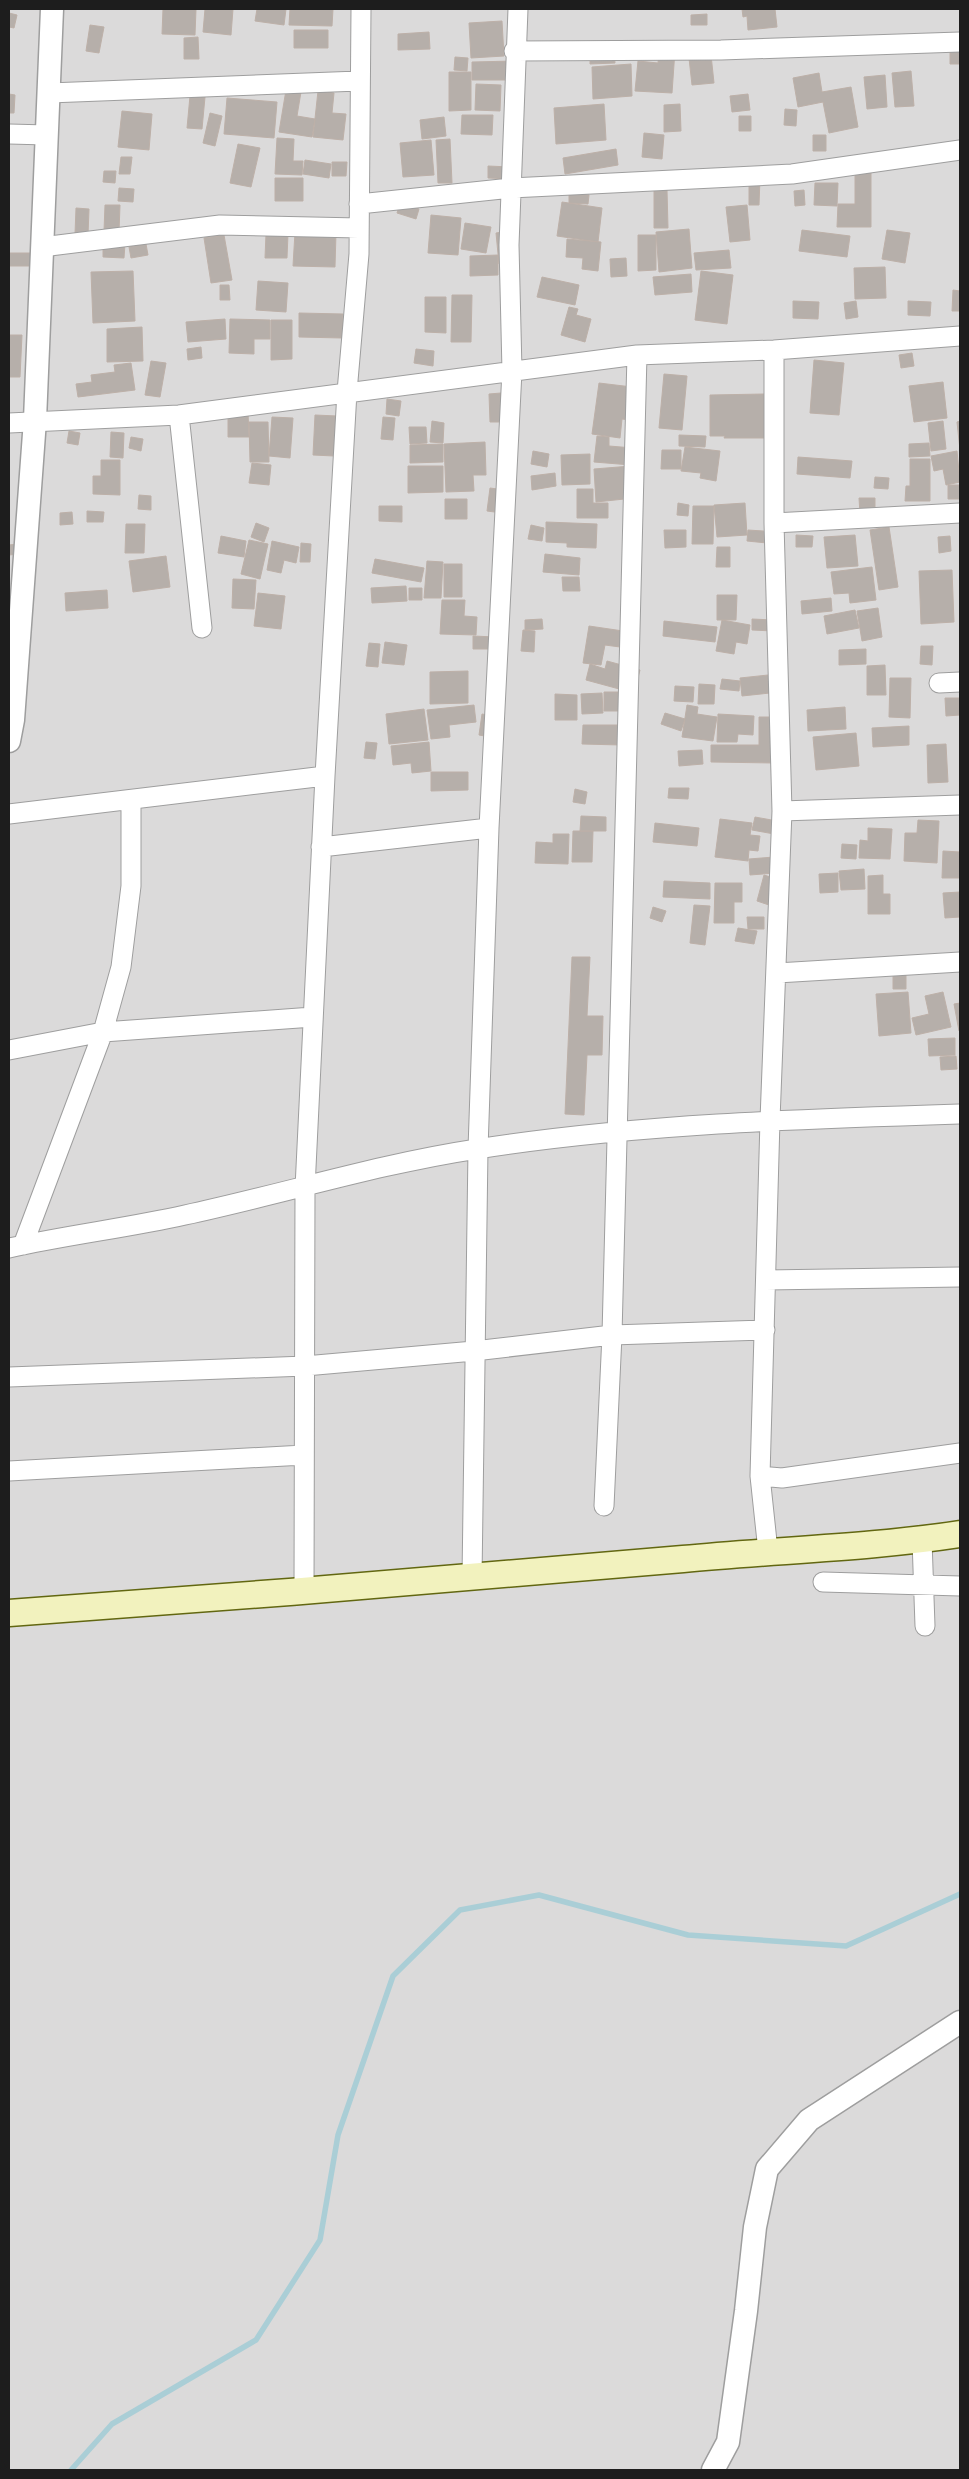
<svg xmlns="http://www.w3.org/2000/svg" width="969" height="2479" font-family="Arial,sans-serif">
<rect width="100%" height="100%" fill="#edeae4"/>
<path fill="#dbdada" d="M9 9H960V2470H9Z"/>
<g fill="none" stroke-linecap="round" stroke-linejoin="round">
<path stroke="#aaced6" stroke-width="5.5" d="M71 2470 112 2424 256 2340 320 2240 338 2135 393 1976 460 1910 539 1895 688 1935 846 1946 960 1894"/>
</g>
<path fill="#b6afaa" stroke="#bdb0a8" d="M163 9H196L195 35 162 34Z
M205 9H233L231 35 203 32Z
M257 9H286L284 25 255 21Z
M290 9H333L332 26 289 25Z
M742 9H775L777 27 748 30 747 16 743 17Z
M9 13 17 15 14 28 9 27Z
M707 14V25H691V15Z
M502 21 504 56 471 58 469 23Z
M90 25 104 27 99 53 86 51Z
M294 30H328V48H294Z
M429 32 430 49 398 50V34Z
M198 37 199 59H184V38Z
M659 49 675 50 672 93 635 91 638 61 658 63Z
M950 49H960V64H950Z
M614 51 615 63 590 64V52Z
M711 55 714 83 692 85 689 58Z
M455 57 468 58 467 71 454 70Z
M515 61V80H472V62Z
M631 64 632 96 593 99 592 67Z
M911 71 914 106 895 107 892 73Z
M449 72H471V110L449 111Z
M819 73 822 92 851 87 858 127 829 133 823 102 798 107 793 78Z
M885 75 887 107 867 109 864 77Z
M476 84 501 85 500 111 475 110Z
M286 90 301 92 297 116 315 119 312 137 279 132Z
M318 91 334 93 332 113 346 114 343 140 313 137Z
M9 94 15 95 14 113H9Z
M748 94 750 110 732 112 730 96Z
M190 96 205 97 202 129 187 128Z
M227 98 277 102 274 138 224 134Z
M604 104 606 140 556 144 554 108Z
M680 104 681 131 664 132V105Z
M785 109 797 110 796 126 784 125Z
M122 111 152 114 149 150 118 147Z
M210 113 222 116 215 146 203 143Z
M462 115H493L492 135 461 134Z
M739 116H751V131H739Z
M444 117 446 136 422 139 420 120Z
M644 133 664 135 662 159 642 157Z
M813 135H826V151H813Z
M277 138 294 139 293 161H303L302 175 275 174Z
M450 139 452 183H438L436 140Z
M431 140 434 175 403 177 400 143Z
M238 144 260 148 251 187 230 183Z
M616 149 618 165 565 174 563 158Z
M121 157H132L130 174H119Z
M305 160 331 164 329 178 303 174Z
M332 162H347L346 176H332Z
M855 164H871V227H837L838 204H855Z
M488 166 510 167V179L488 178Z
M104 171H116L115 183 103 182Z
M275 178H303V201H275Z
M749 178H760L759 205H749Z
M815 183H838L837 206 814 205Z
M119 188 134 189 133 202 118 201Z
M667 190 668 228H654V191Z
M804 190 805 205 795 206 794 191Z
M569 194 589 195 588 204 569 203Z
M562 202 602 208 598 242 557 236Z
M400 203 419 209 416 219 397 213Z
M105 205H120L119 232 104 231Z
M747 205 750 240 730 242 726 207Z
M76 208 89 209 88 235 75 234Z
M431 215 461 218 458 255 428 253Z
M465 223 491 227 486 253 461 249Z
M689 229 692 268 659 272 656 232Z
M802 230 850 236 847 257 799 251Z
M887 230 910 233 905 263 882 259Z
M509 231 512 263 499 264 496 233Z
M295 232 336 233 335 267 293 266Z
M266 234H288L287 258H265Z
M224 235 232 280 211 283 204 238Z
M638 235H656V270L638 271Z
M567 239 601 242 598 271 582 269 583 258 566 257Z
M103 243 125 244 124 258 103 257Z
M146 244 148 255 131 258 129 247Z
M729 250 731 268 696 270 694 253Z
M9 253H38V266H9Z
M498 255V275L470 276V256Z
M626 258 627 276 611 277 610 259Z
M885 267 886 298 855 299 854 268Z
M133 271 135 321 93 323 91 272Z
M701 271 733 275 727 324 695 320Z
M691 274 692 292 655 295 653 277Z
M542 277 579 285 575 305 537 297Z
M258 281 288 283 286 312 256 310Z
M220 285H229L230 300H220Z
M953 290 960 291V311H952Z
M452 295H472L471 342H451Z
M425 297H446V333L425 332Z
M793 301 819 302 818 319 793 318Z
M856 301 858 317 846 319 844 303Z
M908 301 931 302 930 316 908 315Z
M569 307 578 309 576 315 591 319 585 342 561 335Z
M299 313 343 314 342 338 299 337Z
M225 319 226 339 188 342 186 322Z
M230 319 270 320V339H254V354L229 353Z
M271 320H292V359L271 360Z
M142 327 143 361 107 362V329Z
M9 335H22L20 377H9Z
M201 347 202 358 188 360 187 349Z
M416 349 434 351 433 366 414 363Z
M912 353 914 366 901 368 899 355Z
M814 360 844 363 839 415 810 413Z
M151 361 166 363 160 397 145 395Z
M131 363 135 390 78 397 76 384 92 382 91 375 115 372 114 365Z
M664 374 687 376 682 430 659 428Z
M943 382 947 418 914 422 909 386Z
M599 383 632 387 638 421 622 419 620 438 592 434Z
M501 393 502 422H490L489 394Z
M764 394 765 438H724L725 436H710V395Z
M387 399 401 401 399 416 386 414Z
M248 412 249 437H228V413Z
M315 415 337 416 334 456 313 455Z
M272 417 293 418 290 458 269 456Z
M383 417 395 418 393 440 381 439Z
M432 421 444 423 443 443 430 442Z
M943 421 946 449 931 451 928 423Z
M960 421V450L957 422Z
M249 422H268L269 462H250Z
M409 427H426L427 443 410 444Z
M69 431 80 433 78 445 67 443Z
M111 432 124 433 123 458 110 457Z
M679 435 706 436 705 447 679 446Z
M597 436 609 437V446L633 448 631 465 594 462Z
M131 437 143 439 141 451 129 448Z
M485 442 486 475H473L474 491 446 492 444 444Z
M929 443 930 456 909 457V444Z
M443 444V462L410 463V445Z
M685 447 720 451 716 481 700 478 701 473 681 471Z
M662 450H681V469H661Z
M533 451 549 454 547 467 531 464Z
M957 451 960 482 946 485 943 469 934 471 931 456Z
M590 454V484L562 485 561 455Z
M798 457 852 461 850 478 797 474Z
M910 459H930V501H905L906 486H910Z
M101 460H120V495L93 494V476H101Z
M252 463 271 465 269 485 249 483Z
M408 466H443V492L408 493Z
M631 466 634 498 596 502 594 469Z
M555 473 556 486 532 490 531 476Z
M875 477 889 478 888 489 874 488Z
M948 485H960V499H948Z
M490 488 505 490 502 513 487 511Z
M577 489H593V503H608V518H577Z
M139 495 151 496V510L138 509Z
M859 498H875V514H860Z
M445 499H467V519H445Z
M678 503 689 505 688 516 677 515Z
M745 503 747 535 717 537 714 505Z
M379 506H402V522L379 521Z
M693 506H714L713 544H692Z
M87 511 104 512 103 522H87Z
M72 512 73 524 60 525V513Z
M546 522 597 524 596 548 567 547V543L546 542Z
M256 523 269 528 264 542 251 537Z
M126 524H145L144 553H125Z
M531 525 544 528 542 541 528 539Z
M889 527 898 587 879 590 870 530Z
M664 530H686V547L665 548Z
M748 530 778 532 777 544 747 541Z
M796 535 813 536 812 547H796Z
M855 535 858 566 827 568 824 537Z
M221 536 246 541 244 557 218 553Z
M950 536 951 551 939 553 938 537Z
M249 540 268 544 260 579 241 574Z
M272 541 299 547 296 563 284 560 281 573 267 570Z
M301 543 311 544 310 562H300Z
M18 544 19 554 9 555V545Z
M717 547H730V567H716Z
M545 554 580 558 579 575 543 572Z
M166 556 170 587 133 592 129 561Z
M375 559 424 568 421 582 372 573Z
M427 561 443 562 441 598H424Z
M444 564H462V597H444Z
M872 567 876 600 850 603 849 593 834 594 831 572Z
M952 570 954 622 921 624 919 571Z
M562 577H579L580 591H563Z
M233 579 256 580 254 609 232 608Z
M406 586 407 601 372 603 371 588Z
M409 588H422V600H409Z
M107 590 108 608 66 611 65 593Z
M258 593 285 596 281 629 254 626Z
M717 595H737L736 620H717Z
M831 598 832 611 802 614 801 601Z
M442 600H465L464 616 477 617 476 635 440 634Z
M878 608 882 637 862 641 857 611Z
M855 610 859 628 827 634 824 616Z
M542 619 543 629 525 630V620Z
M752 619 773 620V631L752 630Z
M722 620 750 625 747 644 736 642 734 654 716 651Z
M664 621 717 627 715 642 663 636Z
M589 626 623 631 620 647 605 645 601 665 583 663Z
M523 630 535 631 534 652 521 651Z
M473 636 495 637V649H473Z
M385 642 407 645 404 665 382 663Z
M369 643 380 644 378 667 366 666Z
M921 646H933L932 665 920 664Z
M866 649V664L839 665V650Z
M607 661 640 670 634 693 586 680 590 664 605 669Z
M885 665 886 695H867V666Z
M468 671V703L430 704V672Z
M768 675 770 693 742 696 740 678Z
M890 678H911L910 718 889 717Z
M722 679 740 681 739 691 720 689Z
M699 684 715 685 714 704H698Z
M675 686 694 687 693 702 674 701Z
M959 687H960V715L946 716 945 698H960Z
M604 692H624V711H604Z
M602 693 603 713 582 714 581 694Z
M555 694 577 695V720H555Z
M474 705 476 722 449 725 450 737 431 739 427 710Z
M687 705 698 707 697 714 717 717 713 741 682 737Z
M845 707 846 729 808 731 807 710Z
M424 709 428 740 389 744 386 714Z
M665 713 685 719 681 731 661 724Z
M482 714 493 716 490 737 479 735Z
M718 714 754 716 753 735 738 734 737 742H717Z
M759 717H774L773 763 711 762V745H759Z
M583 725H622L621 745 582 744Z
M909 726V745L873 747 872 728Z
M856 733 859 766 816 770 813 737Z
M366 742 377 743 375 759 364 758Z
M429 742 431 771 412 773 411 763 393 765 391 746Z
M946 744 948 782 928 783 927 745Z
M702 750 703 764 679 766 678 751Z
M431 772H468V790L431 791Z
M669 788H689L688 799 668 798Z
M575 789 587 792 585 804 573 802Z
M581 816 606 817V831H580Z
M755 817 777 821 774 834 752 830Z
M720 819 752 823 750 835 760 836 758 851 749 850 748 861 715 857Z
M918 820 939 821 937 863 904 861 905 833H917Z
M655 823 699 828 697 846 653 842Z
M868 828 892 829 890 859 859 858 860 840 868 841Z
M573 831H593L592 862H572Z
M553 834H569L568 864 535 863 536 842 553 843Z
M842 844 857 845 856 859 841 858Z
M943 851 960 852V878H942Z
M774 857 775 873 750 875 749 859Z
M864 869 865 889 841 890 839 871Z
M838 873V892L820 893 819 874Z
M764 875 777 879 769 905 757 901Z
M883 875V894H890V914H868V876Z
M664 881 710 883V899L663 897Z
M715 883H742V902H734V923H714Z
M960 892V917L945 918 943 893Z
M694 905 710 906 705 945 690 943Z
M653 907 666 911 662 922 650 918Z
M747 917H764V929H748Z
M738 928 757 931 754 944 735 941Z
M572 957H590L587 1016H603L602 1055H587L584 1115 565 1114Z
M893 970H906V989H893Z
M908 992 911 1033 879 1036 876 994Z
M943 992 951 1027 916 1035 912 1018 929 1014 925 996Z
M960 1003V1030L959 1031 954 1004Z
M955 1038V1055L929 1056 928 1039Z
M956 1056 957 1069 941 1070 940 1057Z"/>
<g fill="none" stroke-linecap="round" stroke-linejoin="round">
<g stroke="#9e9e9e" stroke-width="21">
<path id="minor" d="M514 51 721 50 960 42
M49 93 359 81
M9 134 47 135
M359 204 511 188 792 174 960 150
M42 247 220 225 359 228
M774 350V523L782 811 770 1120 760 1476 782 1478 960 1453
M179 415 202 628
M9 423 179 415 637 355 774 350 960 336
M774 523 960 513
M939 683 960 682
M782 811 960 805
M9 814 325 776
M321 847 489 828
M777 973 960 962
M9 1050 103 1032 313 1017
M23 1245 103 1032 121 967 131 886V800
M9 1248C67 1235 127 1228 185 1215 283 1194 378 1164 477 1149 637 1124 799 1119 960 1114
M766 1280 960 1277
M9 1377 305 1366 474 1351 612 1335 765 1330
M9 1471 304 1455
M760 1476 768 1551
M604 1506 612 1335 637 355
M922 1540 925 1626
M472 1578 478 1149 489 828 512 371 509 245 518 9
M823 1582 960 1586
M304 1591 305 1188 325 776 347 392 359 254 361 9"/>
</g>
<g stroke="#9e9e9e" stroke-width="25">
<path id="tertiary" d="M9 741 13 720 35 420 52 9
M713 2470 728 2442 746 2311 755 2227 767 2169 809 2120 960 2022"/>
</g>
<g stroke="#626711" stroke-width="29">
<path id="secondary" d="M9 1613C234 1597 458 1579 683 1559 775 1550 869 1548 960 1534"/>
</g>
<use href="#minor" stroke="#fff" stroke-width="19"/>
<use href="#tertiary" stroke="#fff" stroke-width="22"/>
<use href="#secondary" stroke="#f2f2be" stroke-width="26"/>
</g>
<rect width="969" height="2479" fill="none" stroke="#1d1d1d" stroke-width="20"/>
</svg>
